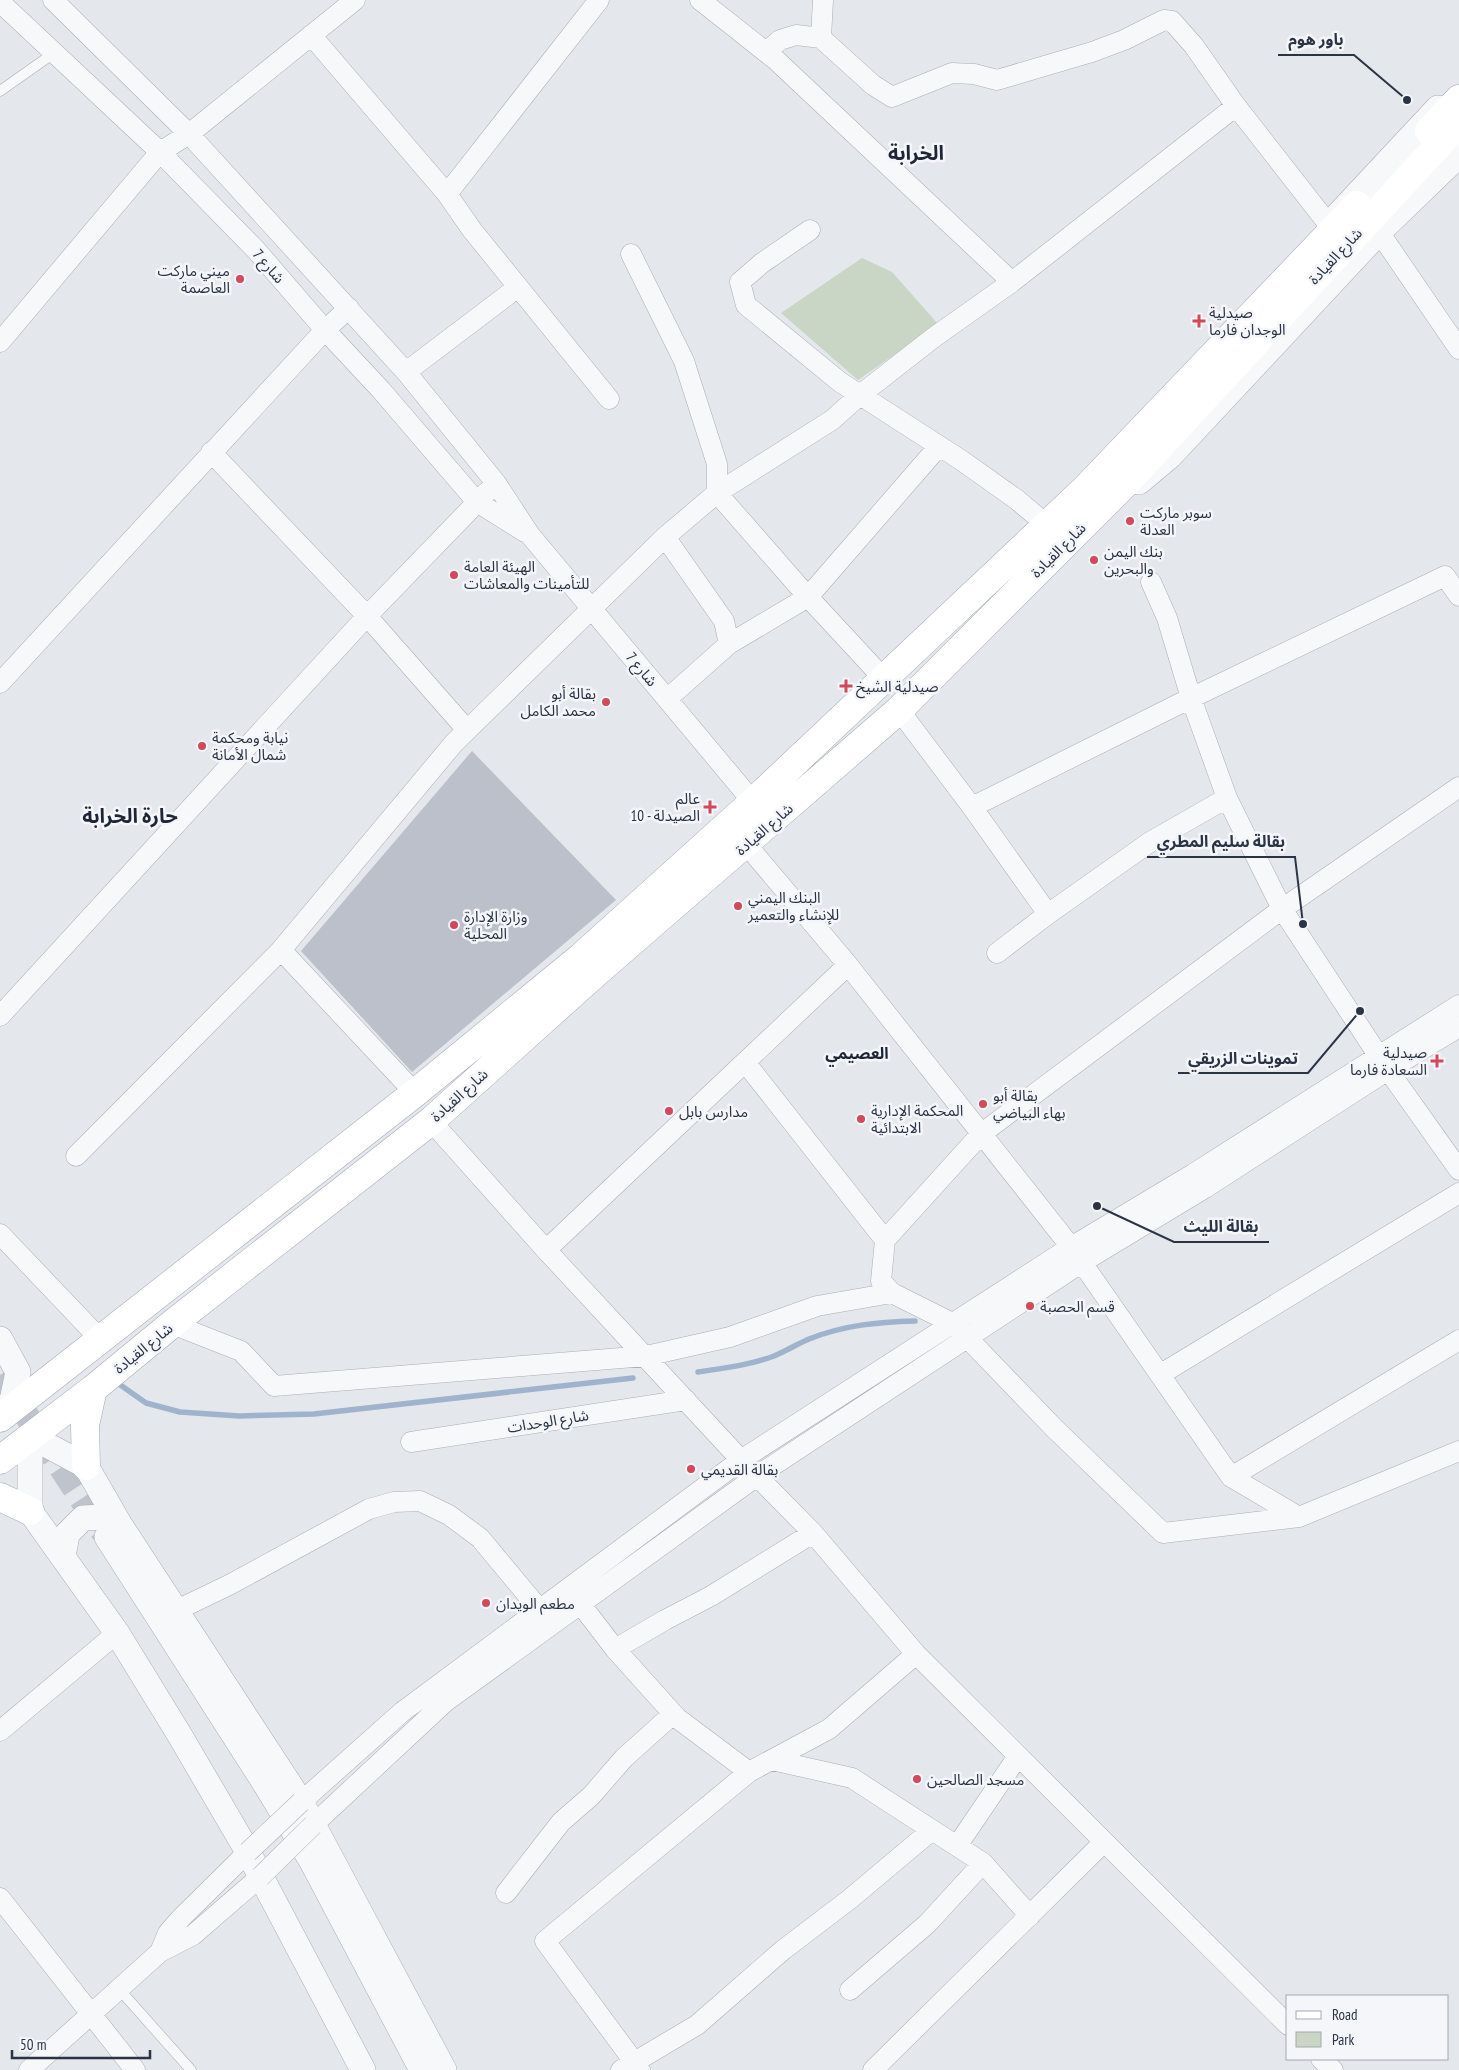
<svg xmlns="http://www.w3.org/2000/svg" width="1459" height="2070" font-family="'PT Sans Narrow','Noto Sans Arabic',sans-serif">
<rect width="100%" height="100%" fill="#e4e7ec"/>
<path fill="#c9d6c5" d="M862 258 892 272 938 324 858 380 781 313Z"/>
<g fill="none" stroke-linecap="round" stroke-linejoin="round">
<path stroke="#9fb4cc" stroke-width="5.5" d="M698 1372C724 1368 750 1365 774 1356 786 1351 797 1344 809 1339 844 1325 878 1322 915 1321
M119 1384 146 1403 180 1412 239 1416 314 1414 633 1378"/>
</g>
<path fill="#bbc0ca" d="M472 751 616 900 412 1072 301 951Z"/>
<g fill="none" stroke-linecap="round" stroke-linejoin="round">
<path stroke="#bfc3cb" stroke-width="25" stroke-dasharray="25 12" stroke-linecap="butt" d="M0 1375 104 1533"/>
<g stroke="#a9aeb7" stroke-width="11">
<path id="service" d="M0 91 54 53
M119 1989 191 2070"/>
</g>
<g stroke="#a9aeb7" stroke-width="21">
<path id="minor" d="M53 0 189 134 406 372 496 483 530 535 753 802
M700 0 776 60 1012 282
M0 2 160 152 256 250 325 330 381 390 477 502 525 532
M311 35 447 194 472 230 609 399
M821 38 823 0
M767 51 780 40 796 35 821 38 873 85 892 97 952 73 974 74 997 80 1092 52 1124 40 1164 20 1172 21 1194 46 1236 106 1329 225
M447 194 599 0
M810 230 762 263 740 282 746 305 840 382 961 460 1016 499 1047 525
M1379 232 1459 349
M631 254 684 361 717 464V493L808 597 884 679
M0 342 160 152 189 134 355 0
M406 372 518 287
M211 452 367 616 467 730
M665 537 724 621 729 644 667 699
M1151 582 1167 618 1191 698 1227 798 1282 909 1378 1055
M729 644 808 597 939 446
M0 683 325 330 349 308
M899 710 972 807 1048 914
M972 807 1191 698 1445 576 1459 596
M746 844 848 965 1071 1247 1231 1477 1299 1517
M281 950 454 743 665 537 717 493 832 420 860 395 933 338 1012 282 1236 106
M997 953 1048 914 1150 842 1227 798
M0 1016 367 616 487 492
M745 1062 885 1240
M1388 1070 1459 1170
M431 1121 546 1250 741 1460 813 1533 916 1654 1288 2025
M76 1156 281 950 415 1093
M0 1234 100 1339
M546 1250 848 965
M892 1293 881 1281 885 1240 981 1134 1282 909 1459 787
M172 1324 241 1351 274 1386 646 1356 730 1337 817 1306 892 1293 954 1324 1054 1428 1163 1533 1299 1517 1459 1451
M1161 1374 1459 1193
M411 1442 686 1400
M1231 1477 1459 1340
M572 1593 615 1649 677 1718 749 1772
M177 1610 229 1585 369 1509 394 1502 420 1501 449 1515 480 1538 539 1609
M615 1649 665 1620 711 1596 813 1533
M0 1731 117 1633
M772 1760 852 1778 983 1863 1030 1916
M301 1802 402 1712 741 1460 1071 1247 1193 1174 1459 1005
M313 1825 445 1702 757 1476 1081 1263 1205 1188 1388 1070 1459 1027
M957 1846 1018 1756
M506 1893 561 1822 591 1796 624 1758 673 1714
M0 1898 135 2070
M160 1952 168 1933 181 1918 248 1852
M850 1990 927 1924 983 1863
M1321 2059 1333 2070
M29 2070 160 1952 193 1935 260 1877
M621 2070 697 2025 783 1950 850 1899 932 1830
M640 2070 545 1941 749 1772 829 1729 916 1654
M873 2070 1104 1842"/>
</g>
<g stroke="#a9aeb7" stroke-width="26">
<path id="tertiary" d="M1338 215 1438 108
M1139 482 1170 456 1379 232 1459 155
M0 1339 18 1372 10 1410 0 1408
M107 1537 264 1782 311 1860 422 2070
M63 1557 67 1534 83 1518 104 1517 120 1525
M363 2070 248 1852 179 1734 117 1633 30 1511V1436L86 1466 120 1525 301 1802 444 2070"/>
</g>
<g stroke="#a3abb8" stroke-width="29">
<path id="primary" d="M1429 131 1459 99
M0 1418 415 1093 581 957 753 802 1085 489 1357 205
M0 1460 93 1389 172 1324 431 1121 597 972 899 710 1124 485 1459 123
M86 1466 85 1425 93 1389
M0 1497 30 1511"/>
</g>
<use href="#service" stroke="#f7f8fa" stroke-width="10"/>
<use href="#minor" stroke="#f7f8fa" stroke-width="20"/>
<use href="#tertiary" stroke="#f7f8fa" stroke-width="25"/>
<use href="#primary" stroke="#fff" stroke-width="28"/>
<g stroke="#a9aeb7" stroke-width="21" stroke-linecap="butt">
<path id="minor-bridge" d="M248 1852 301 1802
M260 1877 313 1825"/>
</g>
<use href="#minor-bridge" stroke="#f7f8fa" stroke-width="20"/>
</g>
<g fill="#d1495b" stroke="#f4f6f9" stroke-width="2">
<circle cx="240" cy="279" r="5"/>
<path d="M1196.5 313.5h5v5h5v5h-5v5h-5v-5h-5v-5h5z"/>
<circle cx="1130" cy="521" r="5"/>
<circle cx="1094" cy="560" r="5"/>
<circle cx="454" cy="575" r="5"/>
<path d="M843.5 678.5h5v5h5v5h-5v5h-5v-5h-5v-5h5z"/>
<circle cx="606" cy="702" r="5"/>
<circle cx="202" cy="746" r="5"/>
<path d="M707.5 799.5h5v5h5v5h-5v5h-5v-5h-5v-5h5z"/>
<circle cx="738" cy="906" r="5"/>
<circle cx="454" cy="925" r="5"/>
<path d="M1434.5 1053.5h5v5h5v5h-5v5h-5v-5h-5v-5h5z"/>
<circle cx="983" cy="1104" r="5"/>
<circle cx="669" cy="1111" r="5"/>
<circle cx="861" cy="1119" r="5"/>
<circle cx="1030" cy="1306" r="5"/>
<circle cx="691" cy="1469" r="5"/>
<circle cx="486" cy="1603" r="5"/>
<circle cx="917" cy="1779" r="5"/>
</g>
<g text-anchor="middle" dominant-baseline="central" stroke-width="5" stroke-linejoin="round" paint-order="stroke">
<g font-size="15" fill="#2b3445" stroke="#f4f6f9">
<text transform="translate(1335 256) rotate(-47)">شارع القيادة</text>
<text transform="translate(269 266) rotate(49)">شارع 7</text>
<text transform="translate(1058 550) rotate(-45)">شارع القيادة</text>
<text transform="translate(642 669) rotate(50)">شارع 7</text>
<text transform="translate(764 829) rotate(-41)">شارع القيادة</text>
<text transform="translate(459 1095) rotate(-42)">شارع القيادة</text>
<text transform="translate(143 1348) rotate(-39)">شارع القيادة</text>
<text transform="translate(548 1421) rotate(-9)">شارع الوحدات</text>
</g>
<g font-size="15" fill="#2b3445" stroke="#f4f6f9" text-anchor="start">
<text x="230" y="270" text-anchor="end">ميني ماركت<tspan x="230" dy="17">العاصمة</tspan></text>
<text x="1209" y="312">صيدلية<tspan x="1209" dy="17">الوجدان فارما</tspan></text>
<text x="1140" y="512">سوبر ماركت<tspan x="1140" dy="17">العدلة</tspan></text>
<text x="1104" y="551">بنك اليمن<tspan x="1104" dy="17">والبحرين</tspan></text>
<text x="464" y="566">الهيئة العامة<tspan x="464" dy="17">للتأمينات والمعاشات</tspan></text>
<text x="856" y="686">صيدلية الشيخ</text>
<text x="596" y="693" text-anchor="end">بقالة أبو<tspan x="596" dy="17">محمد الكامل</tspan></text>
<text x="212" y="737">نيابة ومحكمة<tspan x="212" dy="17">شمال الأمانة</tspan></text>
<text x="700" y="798" text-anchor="end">عالم<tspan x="700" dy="17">الصيدلة - 10</tspan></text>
<text x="748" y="897">البنك اليمني<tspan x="748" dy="17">للإنشاء والتعمير</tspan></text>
<text x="464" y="916">وزارة الإدارة<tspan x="464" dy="17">المحلية</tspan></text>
<text x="1427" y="1052" text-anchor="end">صيدلية<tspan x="1427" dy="17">السعادة فارما</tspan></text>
<text x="993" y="1095">بقالة أبو<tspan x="993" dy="17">بهاء البياضي</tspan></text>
<text x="871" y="1110">المحكمة الإدارية<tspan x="871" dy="17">الابتدائية</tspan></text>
<text x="679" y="1111">مدارس بابل</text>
<text x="1040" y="1306">قسم الحصبة</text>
<text x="701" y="1469">بقالة القديمي</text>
<text x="496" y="1603">مطعم الويدان</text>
<text x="927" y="1779">مسجد الصالحين</text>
</g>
<g font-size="16" font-weight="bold" fill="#1d2536" stroke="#f4f6f9">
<text x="857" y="1053">العصيمي</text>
</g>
<g font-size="20" font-weight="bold" fill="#1d2536" stroke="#f4f6f9">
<text x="916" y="153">الخرابة</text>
<text x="130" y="816">حارة الخرابة</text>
</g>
</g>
<path fill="none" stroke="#2b3445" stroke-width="2" d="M1407 100L1354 55H1278M1303 924L1295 857H1147M1360 1011L1308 1073H1178M1097 1206L1174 1242H1269"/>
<g fill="#2b3445" stroke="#f4f6f9" stroke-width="2">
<circle cx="1407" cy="100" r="5"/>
<circle cx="1303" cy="924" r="5"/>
<circle cx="1360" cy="1011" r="5"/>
<circle cx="1097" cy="1206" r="5"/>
</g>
<g font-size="16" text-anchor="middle" font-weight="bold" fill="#2b3445" stroke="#f4f6f9" stroke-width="5" stroke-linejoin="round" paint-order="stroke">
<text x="1316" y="45">باور هوم</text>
<text x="1221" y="847">بقالة سليم المطري</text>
<text x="1243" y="1064">تموينات الزريقي</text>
<text x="1221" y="1232">بقالة الليث</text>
</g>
<rect x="1286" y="1995" width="162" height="65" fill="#f4f6f9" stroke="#a4a8b1"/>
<rect x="1296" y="2011" width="25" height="8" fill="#ffffff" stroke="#a4a8b1"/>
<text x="1332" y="2020" font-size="15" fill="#2b3445">Road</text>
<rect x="1296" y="2032" width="25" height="15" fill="#c9d6c5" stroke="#a4a8b1"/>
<text x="1332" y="2045" font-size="15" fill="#2b3445">Park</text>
<path d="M12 2050v8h138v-8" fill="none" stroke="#2b3445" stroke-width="2.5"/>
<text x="20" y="2050" font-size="15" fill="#2b3445" stroke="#f4f6f9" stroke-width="4" paint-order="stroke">50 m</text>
</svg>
